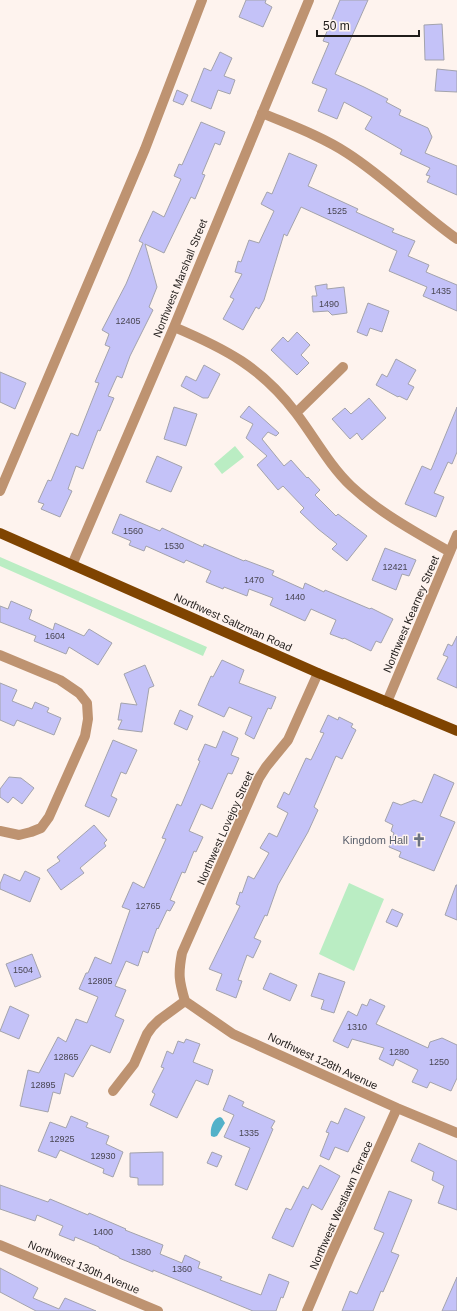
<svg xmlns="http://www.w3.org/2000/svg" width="457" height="1311" font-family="Arial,sans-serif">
<rect width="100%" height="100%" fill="#fef3ee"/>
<path fill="#baedc3" d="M235 446 244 457 222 474 214 464Z
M0 557 207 647 203 656 0 566Z
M349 883 384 899 354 971 319 954Z"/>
<path fill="#53b1c9" d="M220 1117 222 1118 225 1123 217 1136 214 1137 211 1136C210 1129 212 1119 220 1117Z"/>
<path fill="#c4c2f8" stroke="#a3a3ac" d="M246 0H266L265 3 272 7 263 27 239 17Z
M340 0H368L335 74 364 87 388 99 386 102 401 110 399 115 428 128 432 137 425 153 457 166V195L427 182 430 176 426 175 430 168 400 154 402 150 365 129 372 117 344 102 337 119 318 111 327 89 312 83 329 43 323 41Z
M442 24 444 60H425L424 25Z
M220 52 232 58 224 76 235 80 230 94 218 90 211 109 191 101 204 68 211 71Z
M437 69 457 71V92L435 91Z
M177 90 188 95 183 105 173 101Z
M201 122 225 132 220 145 215 143 202 174 205 175 195 199 191 197 164 253 145 244 157 287 149 307 153 310 130 356 122 378 117 376 108 396 114 398 100 431 98 430 83 469 76 466 68 489 72 491 60 517 41 509 44 504 38 502 48 480 51 481 71 433 78 436 99 383 95 382 110 347 105 345 109 334 102 330 126 284 143 243 139 241 153 211 164 217 181 179 174 176 179 164 182 165Z
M289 153 317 165 308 186 358 209 356 212 394 229 392 232 415 241 408 256 429 265 426 272 457 285V311L423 296 427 287 389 271 397 251 301 207 287 236 284 234 264 300 259 309 256 307 243 330 223 319 234 299 230 297 242 274 235 272 238 261 241 262 249 240 259 243 274 211 261 204 267 192 272 194Z
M327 284V289L344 287 347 313 332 315 328 311 313 312 312 296H317L315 286Z
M368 303 389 311 382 332 370 328 367 336 357 332Z
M297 332 310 345 301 355 309 363 297 375 271 350 283 337 288 342Z
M396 359 416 370 408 384 414 387 407 400 399 396 398 397 376 385 382 374 387 377Z
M204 365 220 374 208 398H203L181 386 186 376 196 381Z
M0 372 26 383 15 409 0 402Z
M369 398 386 418 362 440 357 433 350 439 332 419 345 408 351 414Z
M249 406 279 433 276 436 268 432 262 439 284 466 291 460 307 478 308 477 320 490 315 495 336 516 338 514 367 536 347 561 332 549 337 544 318 529 300 512 304 508 283 486 278 490 257 465 267 456 246 438 253 424 240 417Z
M174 407 197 414 186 446 164 439Z
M457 407V452L452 464 448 462 434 493 444 497 436 517 405 504 422 466 431 470Z
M157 456 182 467 171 492 146 482Z
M120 514 160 531 162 528 203 547 204 544 244 561 245 560 274 571 272 575 303 589 305 583 324 592 325 590 370 609 371 608 393 619 381 643 376 641 371 651 344 638 343 639 330 634 336 620 311 609 305 621 270 605 273 598 249 589 247 596 224 587 223 589 206 582 211 571 186 560 184 563 146 546 144 551 129 545 131 541 112 533Z
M385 548 416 560 409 576 402 574 396 590 372 580Z
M11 601 32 610 29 619 53 630 55 623 84 636 89 629 112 643 98 665 69 647 66 654 34 641 36 636 0 622V606L8 609Z
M457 636V688L437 679 448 657 443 655 448 644 452 646Z
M222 660 244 670 239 683 276 697 271 709 268 708 254 739 245 734 252 717 229 707 224 717 198 705 211 676 213 677Z
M145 665 154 686 149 688 142 732 118 729 122 720H118L121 703 137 705 124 674Z
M0 683 17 690 12 701 32 709 35 702 49 708 47 712 61 718 54 735 17 720 14 726 0 720Z
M180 710 193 716 187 730 174 724Z
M328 715 338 720 339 717 353 724 351 727 356 730 342 759 336 756 314 807 318 810 308 832 278 885 267 916 265 915 254 938 261 941 253 958 247 955 238 980 242 981 236 998 216 990 222 974 209 969 240 906 236 904 240 892 242 893 248 876 254 879 269 853 260 848 269 833 277 837 288 813 277 807 284 792 289 795 306 758 311 760 324 733 320 732Z
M223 731 238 738 231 755 239 758 232 774 228 773 212 809 201 804 189 831 203 837 196 852 194 851 185 873 182 872 170 900 175 902 170 911 167 910 158 929 157 928 148 953 143 951 138 966 126 961 115 986 126 990 115 1016 124 1020 110 1053 91 1045 73 1077 65 1073 60 1094 53 1092 48 1112 20 1106 28 1070 39 1073 58 1037 66 1042 76 1019 87 1023 98 997 79 989 86 973H88L95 957 111 964 130 910 122 907 133 882 144 888 166 839 162 838 177 804 181 806 200 761 198 760 205 744 216 748Z
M113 740 137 750 126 774 121 772 111 796 117 799 109 817 85 806Z
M434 774 454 783 440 816 455 822 434 871 399 857 401 852 389 847 394 833 391 831 393 825 385 821 393 802 401 805 414 800 422 803Z
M9 777 21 778 34 788 22 804 13 797 8 803 0 797V789Z
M94 825 107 840 104 843 106 846 80 868 84 873 61 890 47 870 60 861 57 857Z
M25 871 40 878 30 902 0 889V884L4 874 20 881Z
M456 885H457V920L445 915Z
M392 909 403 914 397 927 386 922Z
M32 954 41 977 15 987 6 964Z
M270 973 297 985 290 1001 263 989Z
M319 973 345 982 334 1013 321 1009 324 1000 311 996Z
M370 999 385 1006 376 1024 428 1048 430 1042 442 1038 457 1045V1078L451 1091 430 1082 427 1088 412 1082 418 1070 396 1059 393 1066 379 1059 384 1048 352 1039 348 1048 333 1041 348 1011 357 1016 362 1004 367 1006Z
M10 1006 29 1015 19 1039 0 1031Z
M186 1039 200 1044 193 1062 213 1070 208 1085 196 1080 177 1118 150 1105 155 1094 152 1092 164 1068 161 1067 167 1051 173 1054 178 1041 184 1043Z
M229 1095 244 1102 242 1106 275 1121 271 1128 273 1129 247 1190 235 1185 250 1148 224 1137 234 1115 223 1110Z
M345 1108 365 1117 348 1152 335 1147 329 1160 320 1156 329 1133 326 1132 331 1121 338 1124Z
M71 1116 88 1123 86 1127 109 1136 106 1144 123 1152 113 1177 103 1173 104 1169 60 1150 56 1158 38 1151 50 1122 66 1128Z
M419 1143 457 1161V1210L438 1203 444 1186 432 1180 434 1172 411 1161Z
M163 1152V1185H138V1178L130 1177V1153Z
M212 1152 222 1156 217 1167 207 1163Z
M320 1165 340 1176 322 1210 312 1204 293 1247 272 1238 286 1208 291 1210 303 1186 308 1189Z
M0 1185 48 1202 50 1199 88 1215 89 1213 126 1229 125 1230 163 1245 160 1254 182 1263 185 1255 200 1262 198 1268 222 1277 220 1280 261 1295 269 1274 289 1282 283 1298 281 1297 276 1311H253L153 1270V1272L119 1258V1257L99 1248V1247L75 1237 74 1241 59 1235 63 1226 37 1215 35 1221 0 1209Z
M389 1191 412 1200 391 1252 399 1255 383 1292 381 1291 373 1311H342L350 1291 357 1294 384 1233 374 1229Z
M0 1268 38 1288 33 1298 59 1309 65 1298 96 1311H36L0 1292Z
M457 1277V1311H442Z"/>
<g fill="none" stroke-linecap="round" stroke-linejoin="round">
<path stroke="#be9371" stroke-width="10" d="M262 113C290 125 321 136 347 153 386 178 419 212 457 239
M174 327C226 349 261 367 296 413 315 438 329 465 351 486 380 513 415 532 450 552
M296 413 343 367
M0 491 145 149 202 0
M72 565 174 327 309 0
M0 655 60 680 79 693 87 703 88 719 85 736 49 817 41 828 31 832 19 835 0 831
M387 702 457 535
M185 1001C179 981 178 974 182 953L259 778 266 767 288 740 318 673
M185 1001 233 1034 397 1108 457 1133
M113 1091 134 1064 147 1034 152 1027 159 1020 185 1001
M0 1245 158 1311
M307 1311 330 1257 397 1108"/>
<path stroke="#7f4401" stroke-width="10" d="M0 533 318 673 457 731"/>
</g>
<defs>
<g id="church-bare" transform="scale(1.08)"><path d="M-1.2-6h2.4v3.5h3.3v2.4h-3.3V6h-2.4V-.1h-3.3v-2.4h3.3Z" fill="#6b7280" stroke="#fef3ee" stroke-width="2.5" paint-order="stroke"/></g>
</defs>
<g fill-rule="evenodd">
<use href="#church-bare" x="419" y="840"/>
</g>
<g text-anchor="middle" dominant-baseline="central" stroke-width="3" stroke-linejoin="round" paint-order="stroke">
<g font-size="9" fill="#494652">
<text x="337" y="211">1525</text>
<text x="441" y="291">1435</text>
<text x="329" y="304">1490</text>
<text x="128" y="321">12405</text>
<text x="133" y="531">1560</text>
<text x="174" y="546">1530</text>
<text x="395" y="567">12421</text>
<text x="254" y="580">1470</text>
<text x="295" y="597">1440</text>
<text x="55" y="636">1604</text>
<text x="148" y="906">12765</text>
<text x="23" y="970">1504</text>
<text x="100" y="981">12805</text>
<text x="357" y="1027">1310</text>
<text x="399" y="1052">1280</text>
<text x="66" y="1057">12865</text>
<text x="439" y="1062">1250</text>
<text x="43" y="1085">12895</text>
<text x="249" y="1133">1335</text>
<text x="62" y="1139">12925</text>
<text x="103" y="1156">12930</text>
<text x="103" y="1232">1400</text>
<text x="141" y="1252">1380</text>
<text x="182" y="1269">1360</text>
</g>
<g font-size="11" fill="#201c1a" stroke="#fef3ee">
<text transform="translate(180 278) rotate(-68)">Northwest Marshall Street</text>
<text transform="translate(411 614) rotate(-67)">Northwest Kearney Street</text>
<text transform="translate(233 622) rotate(24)">Northwest Saltzman Road</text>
<text transform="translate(225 828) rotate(-66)">Northwest Lovejoy Street</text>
<text transform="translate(323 1061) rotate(25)">Northwest 128th Avenue</text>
<text transform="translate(341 1205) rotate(-66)">Northwest Westlawn Terrace</text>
<text transform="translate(84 1267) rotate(23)">Northwest 130th Avenue</text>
</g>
<g font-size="11" fill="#5b616d" stroke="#fef3ee" text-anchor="end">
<text x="408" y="840">Kingdom Hall</text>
</g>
</g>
<path d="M317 30v6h102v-6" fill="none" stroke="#201c1a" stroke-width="2"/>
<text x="323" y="30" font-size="12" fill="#201c1a" stroke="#fef3ee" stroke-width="3" paint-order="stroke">50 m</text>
</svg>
